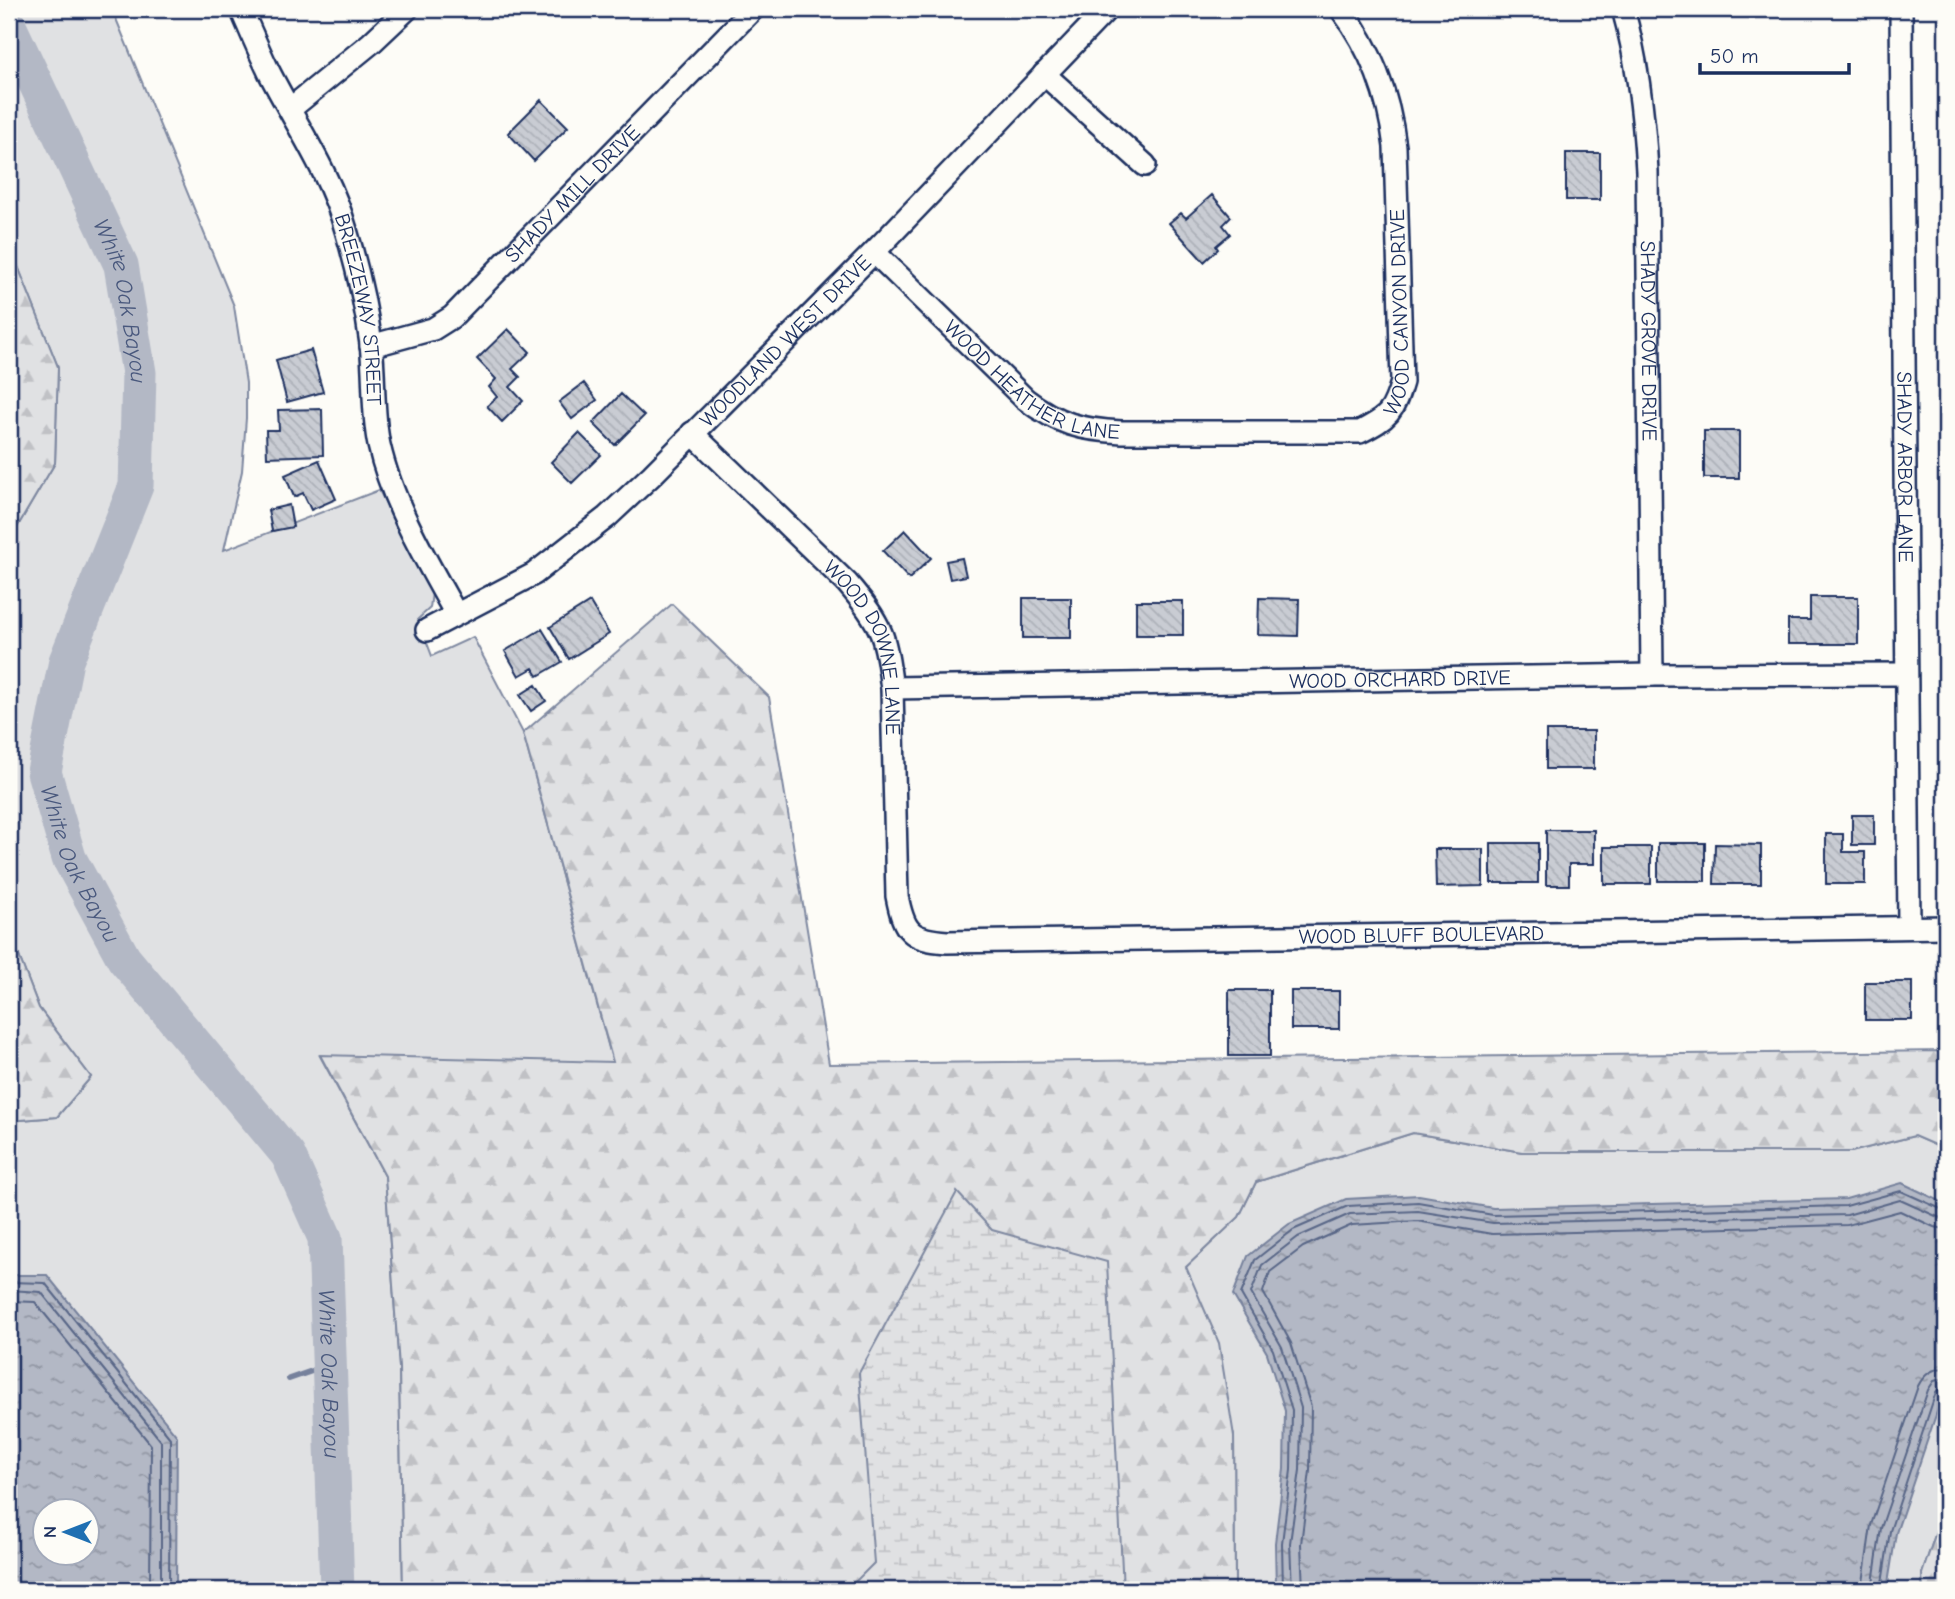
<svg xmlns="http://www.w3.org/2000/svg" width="1955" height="1599" font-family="'Comic Neue',sans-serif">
<defs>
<pattern id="forest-firs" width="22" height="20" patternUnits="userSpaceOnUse" patternTransform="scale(1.75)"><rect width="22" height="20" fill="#e0e1e3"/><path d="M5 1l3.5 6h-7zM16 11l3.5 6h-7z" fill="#c0c1c5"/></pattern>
<pattern id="wetland-marsh" width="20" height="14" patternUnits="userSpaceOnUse" patternTransform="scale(1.75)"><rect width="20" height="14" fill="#e0e1e3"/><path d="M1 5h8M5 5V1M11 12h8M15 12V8" fill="none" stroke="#c0c1c5"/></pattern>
<pattern id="water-ripples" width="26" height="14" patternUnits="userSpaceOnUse" patternTransform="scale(1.75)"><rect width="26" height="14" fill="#b3b8c5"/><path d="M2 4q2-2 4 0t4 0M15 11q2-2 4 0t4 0" fill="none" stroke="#9196a3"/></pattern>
<pattern id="building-back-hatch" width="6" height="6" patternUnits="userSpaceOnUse" patternTransform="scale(1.75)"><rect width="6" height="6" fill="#c9ccd3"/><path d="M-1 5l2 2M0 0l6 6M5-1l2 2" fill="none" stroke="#acb0b8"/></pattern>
</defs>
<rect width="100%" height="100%" fill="#fdfcf7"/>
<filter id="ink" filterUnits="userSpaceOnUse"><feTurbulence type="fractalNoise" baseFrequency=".0143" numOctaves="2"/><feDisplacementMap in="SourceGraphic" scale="14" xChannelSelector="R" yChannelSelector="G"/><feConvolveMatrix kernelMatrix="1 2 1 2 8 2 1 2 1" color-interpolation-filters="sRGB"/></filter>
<g filter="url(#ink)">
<path fill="#e0e1e3" stroke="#7e88a0" stroke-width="2" fill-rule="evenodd" d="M9 9H112L234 306 246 383V418L242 471 224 550 379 490 432 593 430 608 418 619 432 656 473 637 523 733 613 1063 320 1056 385 1176 399 1367 403 1590H9V1121L57 1117 91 1077 39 1008 9 930V582L16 529 55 463 58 367 9 244ZM46 1512H88V1554H46Z
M1413 1133 1522 1152H1851L1914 1136 1946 1150V1502L1922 1574 1923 1590H1235L1234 1436 1186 1267 1239 1217 1256 1182Z"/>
<path fill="url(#forest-firs)" stroke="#7e88a0" stroke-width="2" d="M9 244 58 367 55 463 16 529 9 582Z
M672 604 769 697 829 1064 1946 1051V1150L1914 1136 1851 1152H1522L1413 1133 1256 1182 1239 1217 1186 1267 1219 1343 1234 1436 1235 1590H403L399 1367 385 1176 320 1055 613 1062 523 733Z
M9 930 39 1008 91 1077 57 1117 9 1121Z
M1946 1502V1590H1923L1922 1574Z"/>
<path fill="url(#wetland-marsh)" stroke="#7e88a0" stroke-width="2" d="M957 1192 992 1230 1107 1262 1123 1590H847L874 1563 859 1373Z"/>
<path fill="url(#water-ripples)" stroke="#76819c" stroke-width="2" fill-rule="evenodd" d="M1902 1183 1946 1204V1385L1896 1533 1887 1590H1276L1275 1543 1284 1469 1285 1411 1267 1353 1233 1295 1248 1256 1289 1224 1346 1199 1419 1195 1493 1208 1846 1199Z
M9 1275H47L177 1436 176 1590H9ZM46 1512H88V1554H46Z"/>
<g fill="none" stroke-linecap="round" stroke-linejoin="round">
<path stroke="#586687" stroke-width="2" d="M9 1282 45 1283 170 1438 169 1590
M9 1290 41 1292 161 1441V1590
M9 1301 35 1302 151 1445 150 1590
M1283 1590 1282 1543 1291 1470 1292 1410 1273 1350 1241 1294 1255 1260 1293 1230 1348 1206 1418 1202 1493 1215 1846 1206 1901 1191 1941 1209 1946 1210
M1292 1590 1290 1543 1300 1470 1301 1408 1282 1347 1251 1293 1262 1265 1298 1237 1350 1214 1418 1211 1493 1223 1847 1215 1900 1200 1938 1217 1946 1219
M1303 1590 1301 1544 1310 1471 1311 1407 1291 1343 1263 1292 1270 1272 1303 1247 1352 1225 1417 1221 1492 1234 1847 1225 1900 1211 1934 1227 1946 1229
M1862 1590 1871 1525 1918 1386C1924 1374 1933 1368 1946 1368
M1872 1590 1881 1528 1928 1390 1934 1381 1946 1378
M1881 1590 1890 1531 1936 1392 1940 1388 1946 1387"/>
<path stroke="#76819c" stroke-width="6" d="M289 1379 329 1365"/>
<path stroke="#b3b8c5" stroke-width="35" id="s1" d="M9 26 121 265 139 373 136 486 66 661 44 772 69 858 124 959 288 1155 325 1238 337 1590"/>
</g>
<path fill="url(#building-back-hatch)" stroke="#1b2f5e" stroke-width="2" d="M541 100 568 127 534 161 508 133Z
M1566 153H1600V200H1566Z
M1212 195 1231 217 1223 225 1230 234 1216 246 1218 249 1204 262 1169 223 1181 213 1186 218Z
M508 329 530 352 512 369 520 377 510 387 523 401 502 422 487 406 497 397 489 387 496 379 477 359Z
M311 350 323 392 287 402 276 360Z
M584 383 597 400 572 419 559 402Z
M621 394 644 416 615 445 593 423Z
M322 409 323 455 267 457 266 430H279L278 410Z
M1704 431H1739V478H1704Z
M579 433 601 455 572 483 551 462Z
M319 460 336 499 311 510 303 493 294 497 285 475Z
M289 505 293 527 272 531 268 510Z
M905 530 931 558 909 579 883 551Z
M962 558 966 576 950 579 946 561Z
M1810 597H1858V644H1788V620H1810Z
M1023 598H1071V638H1023Z
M1259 598 1299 599 1298 636 1258 635Z
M1136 601H1183V635H1136Z
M590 602 609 634 569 659 550 627Z
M542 629 562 662 538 676 533 668 519 676 505 651Z
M536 685 546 701 531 711 520 695Z
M1546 731H1594V769H1546Z
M1852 815H1874V845H1852Z
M1546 830H1594V864H1569V885H1546Z
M1826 834H1843V852H1865V884H1826Z
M1491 843H1538V883H1491Z
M1658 843H1705V881H1658Z
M1715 844 1761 845V884H1714Z
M1604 847H1651V884H1604Z
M1435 849H1483V886L1436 887Z
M1865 982H1912V1020H1865Z
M1229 990H1270V1056H1229Z
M1291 991H1339V1029H1291Z"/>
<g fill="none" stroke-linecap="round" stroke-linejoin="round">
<g stroke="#1b2f5e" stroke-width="26">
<g id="minor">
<path id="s2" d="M241 9C250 30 259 51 269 72 296 125 330 173 346 230 357 267 366 306 371 344 375 378 372 412 379 445 392 503 427 562 456 614"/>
<path id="s3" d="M1623 9C1638 62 1644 115 1647 171L1652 675"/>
<path id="s4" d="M1901 9 1909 926"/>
<path d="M1044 74 1145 165"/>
<path d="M290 109 371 43 407 9"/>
<path id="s5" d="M874 252 1025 399C1058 424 1081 430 1122 432H1360C1389 417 1393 413 1402 382L1395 147C1389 96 1372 50 1341 9"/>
<path id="s6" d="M371 346 433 329 452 317 753 9"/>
<path id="s7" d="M692 433 847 583C859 597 874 615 881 633 888 650 889 670 892 688L897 896C904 932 910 939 947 942L1946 927"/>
<path id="s8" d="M427 630 534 574 607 517 652 475 874 252 1107 9"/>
<path id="s9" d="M892 688 1652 675 1906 674"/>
</g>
</g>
<use href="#minor" stroke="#fdfcf7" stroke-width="21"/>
</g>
</g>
<g text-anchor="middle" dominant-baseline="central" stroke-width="6" stroke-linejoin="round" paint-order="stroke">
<g font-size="21" fill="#1b2f5e" stroke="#fdfcf7">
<text stroke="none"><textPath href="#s6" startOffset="259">SHADY MILL DRIVE</textPath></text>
<text stroke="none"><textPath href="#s2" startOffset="326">BREEZEWAY STREET</textPath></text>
<text stroke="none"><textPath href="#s5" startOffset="691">WOOD CANYON DRIVE</textPath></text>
<text stroke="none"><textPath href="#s8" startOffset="464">WOODLAND WEST DRIVE</textPath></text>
<text stroke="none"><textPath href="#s3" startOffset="334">SHADY GROVE DRIVE</textPath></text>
<text stroke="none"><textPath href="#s5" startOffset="208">WOOD HEATHER LANE</textPath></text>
<text stroke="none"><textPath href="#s4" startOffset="458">SHADY ARBOR LANE</textPath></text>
<text stroke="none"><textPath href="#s7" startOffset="284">WOOD DOWNE LANE</textPath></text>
<text stroke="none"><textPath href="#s9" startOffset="508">WOOD ORCHARD DRIVE</textPath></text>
<text stroke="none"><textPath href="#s7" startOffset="1092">WOOD BLUFF BOULEVARD</textPath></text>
</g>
<g font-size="23" font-style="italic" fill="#49587d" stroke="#fdfcf7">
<text stroke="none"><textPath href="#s1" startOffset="299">White Oak Bayou</textPath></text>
<text stroke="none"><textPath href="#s1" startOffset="887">White Oak Bayou</textPath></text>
<text stroke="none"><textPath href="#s1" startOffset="1475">White Oak Bayou</textPath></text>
</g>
</g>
<rect width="1955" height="1599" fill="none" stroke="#fdfcf7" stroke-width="35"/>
<rect x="18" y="18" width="1920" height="1564" fill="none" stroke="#1b2f5e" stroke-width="2.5" filter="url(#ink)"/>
<g transform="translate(66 1532) rotate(270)"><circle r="33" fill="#fdfcf7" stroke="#a3aaba" stroke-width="2"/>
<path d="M0-5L12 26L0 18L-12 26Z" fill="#1f6fb2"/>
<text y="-10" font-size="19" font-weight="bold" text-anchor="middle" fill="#1b2f5e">N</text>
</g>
<path d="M1700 63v10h149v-10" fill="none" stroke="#1b2f5e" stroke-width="3.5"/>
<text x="1710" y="63" font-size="21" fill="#1b2f5e" stroke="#fdfcf7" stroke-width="5" paint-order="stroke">50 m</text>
</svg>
